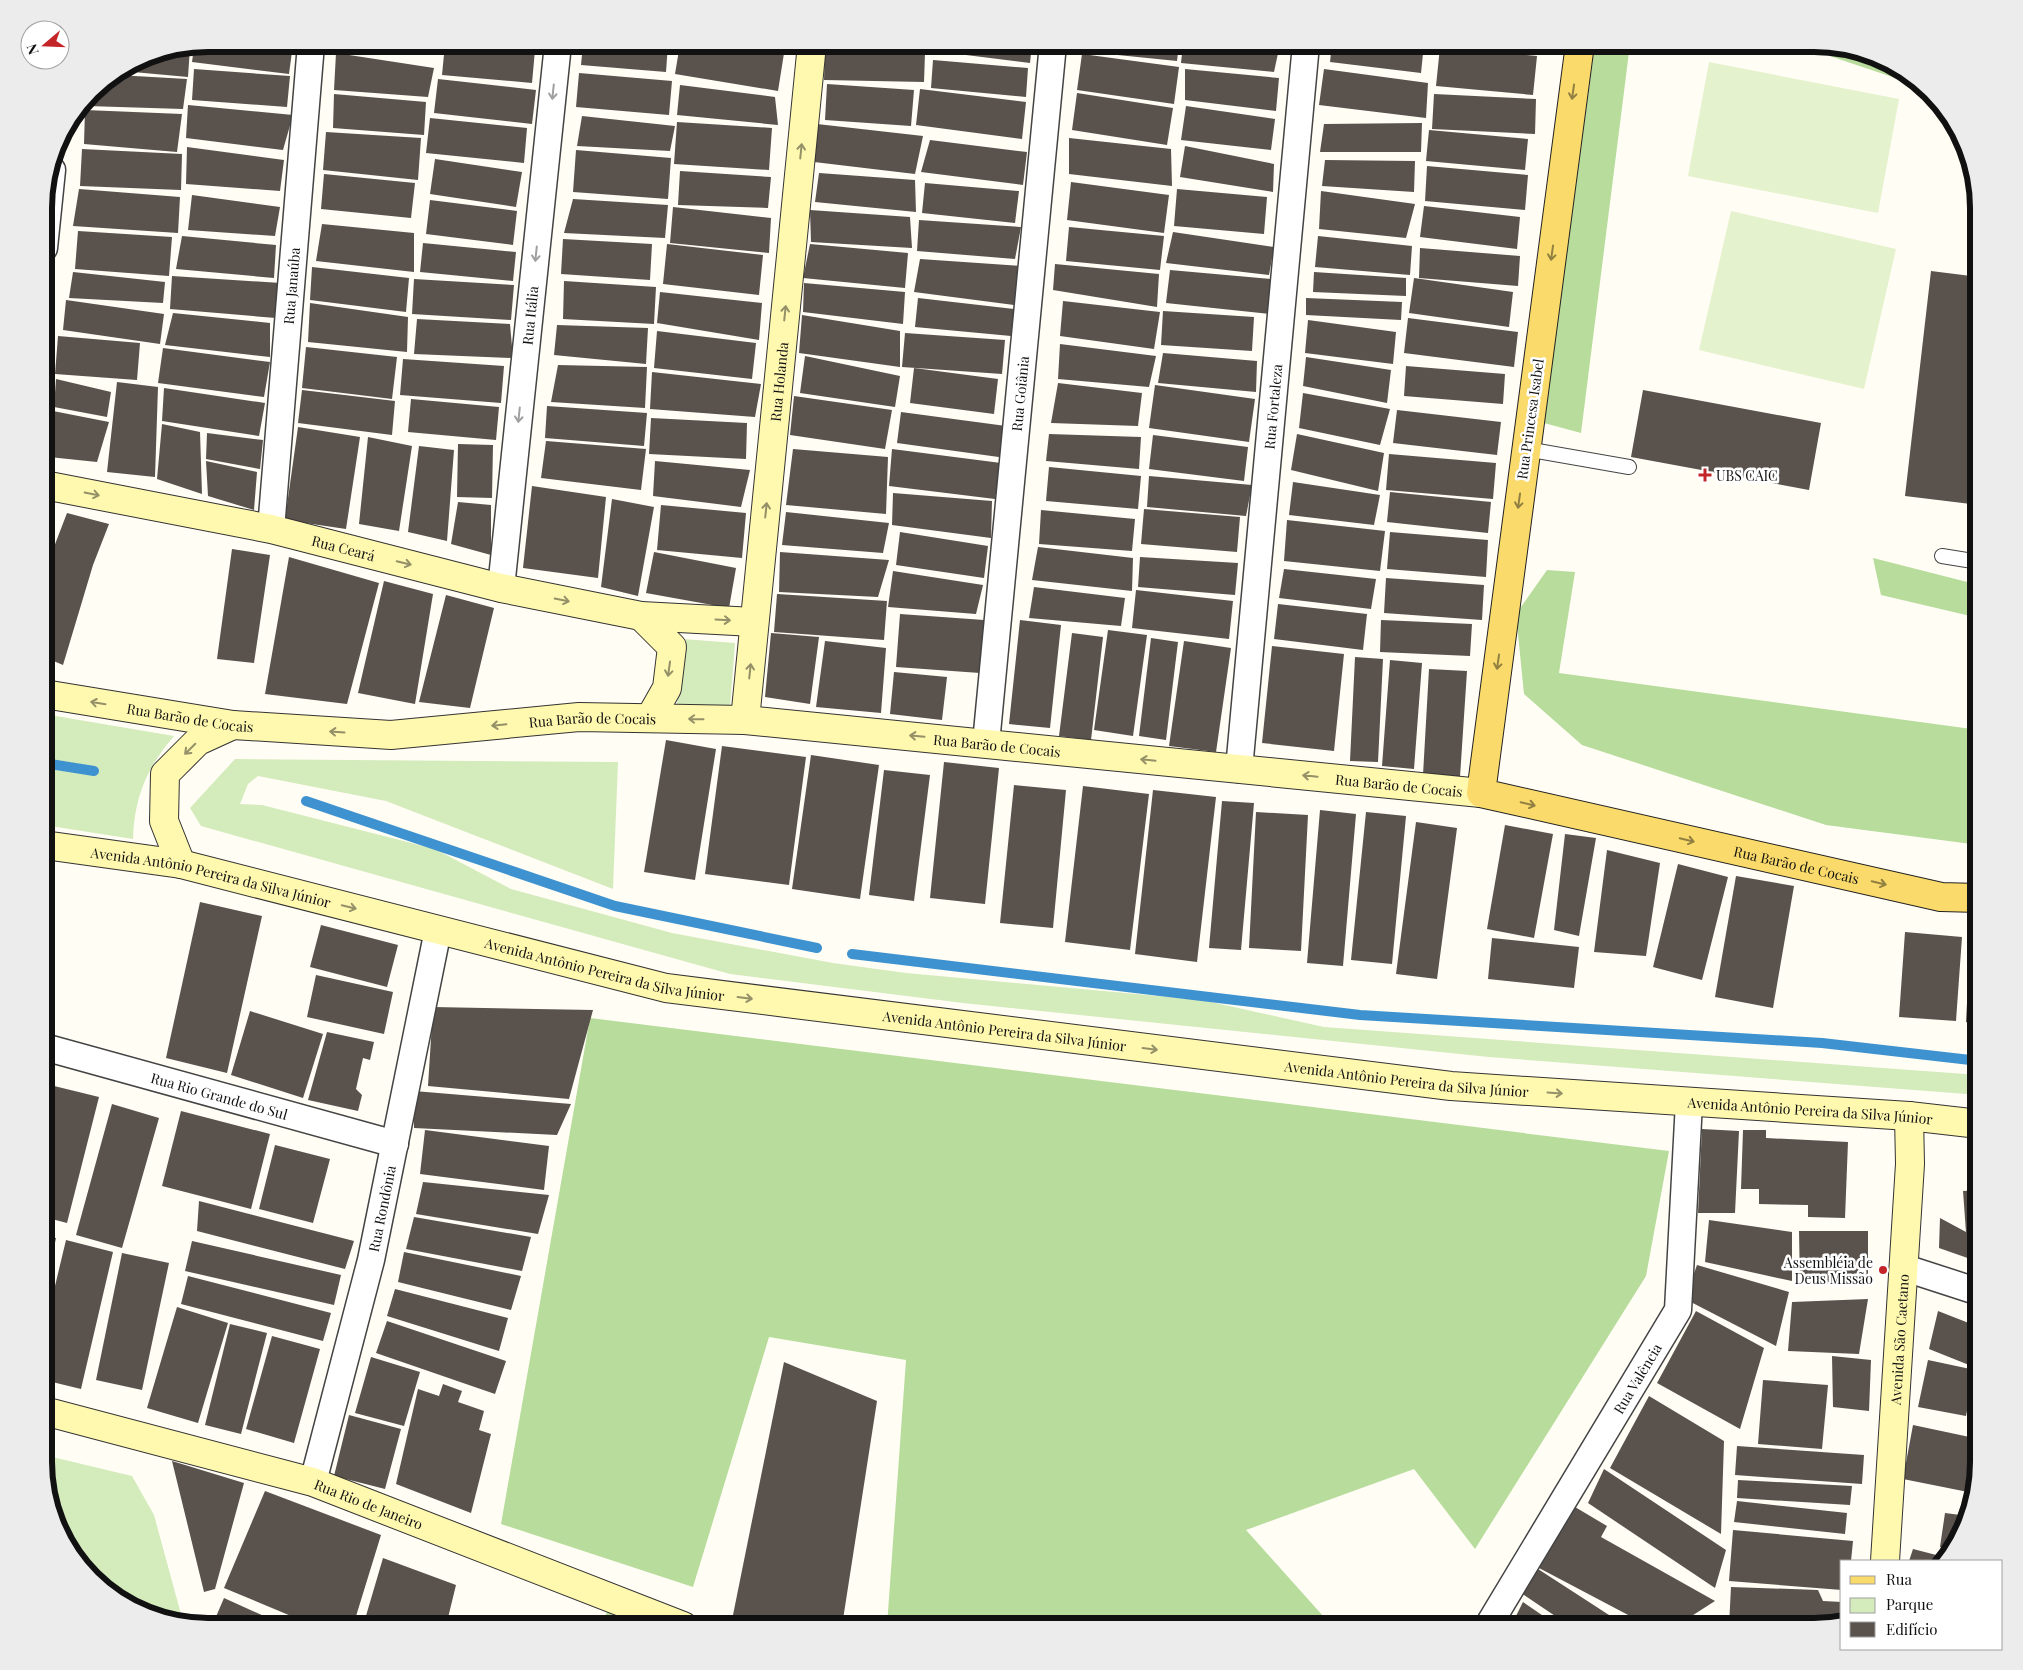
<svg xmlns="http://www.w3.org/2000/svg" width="2023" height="1670" font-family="'Playfair Display',serif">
<rect width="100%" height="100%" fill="#fffdf4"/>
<path fill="#d4ebbc" d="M683 639 735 643 730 707 677 704Z
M44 714 174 736C147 767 134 798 133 839L44 825Z
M235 759 618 762 613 889 386 801 258 776 248 784 240 804 262 805 435 849 511 889 672 933 833 963 906 973 1202 1000 1324 1027 1979 1075V1095L1489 1057 963 1003 730 974 201 826 190 808Z
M44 1455 132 1476 154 1515 182 1618 178 1620 146 1614 100 1585 61 1534 44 1472Z"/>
<path fill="#b7dc9b" d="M1595 44H1630L1581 433 1544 423Z
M1794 44H1814L1877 56 1925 88Z
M1873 558 1979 585V618L1881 595Z
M1547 570 1575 572 1559 673 1979 730V845L1826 825 1582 745 1524 694 1516 614Z
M590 1018 1669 1151 1646 1276 1475 1549 1414 1469 1246 1530 1332 1626H887L906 1360 769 1337 693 1587 501 1524Z
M607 1612 639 1626H601Z"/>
<path fill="#e5f2ce" d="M1709 62 1899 99 1878 213 1688 176Z
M1731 211 1896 249 1864 389 1699 350Z"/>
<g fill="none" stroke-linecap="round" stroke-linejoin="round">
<path stroke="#3e92d0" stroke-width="10" d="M44 763 94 771
M306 801 615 906 817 948
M852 954 1360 1015 1822 1043 1979 1061"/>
</g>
<path fill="#5a524d" d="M209 44H293L289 74 192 62 194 47Z
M332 44H430V52L332 46Z
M445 44 535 50 532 83 442 75Z
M583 44H668L666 72 581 65Z
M680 44H766L785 47 778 91 675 74Z
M825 44 920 45V53H925L924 82 824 80Z
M926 44H1032L1030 63 926 50Z
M1079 44H1179L1177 61 1078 51Z
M1183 44H1280L1274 72 1181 63Z
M1332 44H1424L1421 73 1330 62Z
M1474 44H1534L1533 53Z
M190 47 188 77 122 71 146 56Z
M1440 47 1537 56 1533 95 1436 86Z
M336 53 434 68 428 97 334 90Z
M1082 54 1179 67 1174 104 1077 90Z
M933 60 1028 68 1026 97 931 88Z
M194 69 290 76 287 107 192 100Z
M1185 69 1279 78 1276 111 1185 100Z
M1324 69 1428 83 1426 118 1319 105Z
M579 73 672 81 669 115 576 107Z
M117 75 187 79 183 109 87 106V101L100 85Z
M438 79 536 90 532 124 434 113Z
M827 84 914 90 911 126 825 120Z
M680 85 775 97 778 125 677 115Z
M920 89 1026 102 1022 139 916 125Z
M1077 93 1173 108 1167 145 1072 130Z
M334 94 426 102 424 135 333 128Z
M1434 94 1536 99 1535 134 1432 129Z
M188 105 293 115 283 150 186 138Z
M1186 106 1275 119 1271 150 1181 140Z
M85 110 182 114 177 152 84 144Z
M582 116 675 126 670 151 577 146Z
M430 118 527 128 524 163 426 153Z
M677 122 772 128 769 170 674 164Z
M1422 123 1421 152H1320L1324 124Z
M817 124 923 136 915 174 814 162Z
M1429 130 1528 139 1525 170 1426 161Z
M326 132 421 138 418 180 323 170Z
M1069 138 1171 149 1172 186 1069 174Z
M930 140 1027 152 1023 185 921 172Z
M1185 146 1274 164 1273 192 1180 177Z
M187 147 284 160 280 191 186 184Z
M82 149 182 154 181 190 80 186Z
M576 150 671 158 668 199 573 192Z
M435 159 522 172 516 207 430 194Z
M1325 160 1415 161 1414 192 1322 186Z
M1427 166 1528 175 1525 210 1425 201Z
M680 171 771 177 768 208 678 205Z
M819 173 915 180 916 212 815 202Z
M324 174 415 183 411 218 321 209Z
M1071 182 1169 195 1164 233 1067 220Z
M925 183 1019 191 1015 223 922 213Z
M79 189 180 197 178 233 73 226Z
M1177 189 1267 197 1264 234 1174 226Z
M1321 191 1415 204 1406 238 1319 229Z
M192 195 280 207 275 236 188 230Z
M573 199 668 205 665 238 564 233Z
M430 200 517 211 513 245 426 234Z
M1424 206 1520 217 1517 249 1420 237Z
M673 207 771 218 769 253 670 243Z
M810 210 910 217 912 248 811 242Z
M919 220 1021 227 1015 259 917 251Z
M322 224 414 233V272L316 261Z
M1069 227 1164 236 1160 270 1066 261Z
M78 231 172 237 169 276 75 269Z
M1173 232 1274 247 1269 275 1166 263Z
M182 236 276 245 274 278 176 269Z
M1318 236 1412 246 1410 275 1315 267Z
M563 239 652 244 650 280 561 274Z
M423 243 516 252 513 281 420 272Z
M667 244 763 255 759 295 663 284Z
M810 244 908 253 905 288 803 278Z
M1420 248 1520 256 1518 286 1419 278Z
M920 259 1021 266 1014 305 914 292Z
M1055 264 1159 274 1157 307 1053 290Z
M312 267 409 278 406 312 310 300Z
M1170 270 1271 279 1270 314 1166 303Z
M1931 271 1979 277V505L1905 496Z
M73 272 165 282 163 303 69 298Z
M1314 272 1406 278V296L1313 292Z
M172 276 281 283 276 318 170 309Z
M1414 278 1513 292 1509 327 1409 313Z
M414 279 514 285 511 320 412 314Z
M564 281 656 287 654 324 563 319Z
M804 283 905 292 903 324 803 312Z
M660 292 762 303 759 340 657 323Z
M918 298 1014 309 1011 336 915 327Z
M1306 298 1402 302 1401 320 1306 315Z
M66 300 164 314 160 344 63 330Z
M1063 301 1160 312 1154 349 1060 336Z
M310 303 408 317 407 352 308 342Z
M1163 311 1254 317 1252 351 1161 345Z
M173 313 270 323V357L165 345Z
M802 315 900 331V367L799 353Z
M1408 318 1518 332 1514 367 1404 353Z
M417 319 510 324 513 358 414 354Z
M1308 320 1396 332 1393 364 1305 353Z
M557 325 648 328 646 364 554 355Z
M657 331 756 343 752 379 654 368Z
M905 333 1005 340 1002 374 902 367Z
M58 336 140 343 137 380 55 374Z
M1060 344 1156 356 1149 387 1058 379Z
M306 347 397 357 392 399 302 388Z
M163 348 270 362 264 397 158 383Z
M1163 353 1257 361 1256 392 1158 383Z
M805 356 900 376 895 407 800 393Z
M1306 357 1391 370 1387 403 1303 386Z
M403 359 504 366 501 403 400 395Z
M558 365 647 367 645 408 551 402Z
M1406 366 1505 374 1503 404 1404 396Z
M914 368 998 379 994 414 910 403Z
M652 372 761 384 755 417 650 409Z
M56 379 111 392 107 417 54 407Z
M117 382 158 387 155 477 107 472Z
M1058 383 1142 393 1138 426 1051 423Z
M1155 385 1255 399 1249 442 1149 428Z
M164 388 265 403 259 436 162 421Z
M302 390 395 401 392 435 298 423Z
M1643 390 1821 423 1809 490 1631 457Z
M1303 393 1390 409 1380 445 1299 428Z
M794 396 892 410 885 449 790 435Z
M411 399 499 407 496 440 408 432Z
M547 406 647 413 644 446 545 438Z
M1397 410 1501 422 1497 455 1393 443Z
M53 411 109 422 97 462 49 457Z
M901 412 1006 426V458L897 443Z
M651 418 747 423 746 459 649 454Z
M162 424 200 432 202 494 157 479Z
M298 427 360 437 346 529 285 520Z
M207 433 263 440 260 469 206 459Z
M1049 434 1141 437 1139 469 1046 461Z
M1297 434 1384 453 1378 491 1291 470Z
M1153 435 1248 447 1244 481 1149 469Z
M368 437 412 446 399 531 359 524Z
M546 441 646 449 641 490 541 478Z
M458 444 493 445 492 498 457 497Z
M419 446 454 450 447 541 408 532Z
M793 449 888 457 886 514 786 505Z
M892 449 1001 463 995 499 889 486Z
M1389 454 1496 463 1493 499 1386 490Z
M206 461 257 472 254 510 208 496Z
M655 461 750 470 741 507 653 496Z
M1049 467 1141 476 1138 509 1046 501Z
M1149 476 1252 485 1246 516 1147 507Z
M1293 482 1380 495 1374 525 1289 515Z
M532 486 606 497 598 578 523 568Z
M1390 492 1491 502 1488 533 1387 522Z
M893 493 992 501 991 538 892 525Z
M612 499 654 507 638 596 601 587Z
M458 502 491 505V555L451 544Z
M661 505 746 513 742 558 657 550Z
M1144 509 1240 517 1237 552 1141 544Z
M1041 510 1135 519 1132 551 1039 544Z
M786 512 889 523 883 553 782 545Z
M67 513 109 524 93 565 63 665 44 657V573Z
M1287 520 1385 531 1380 571 1284 561Z
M900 532 988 546 984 578 896 565Z
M1390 532 1488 540 1486 577 1387 569Z
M1038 547 1133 558 1132 591 1032 580Z
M232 549 270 555 254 663 217 659Z
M654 552 736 568 729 608 646 593Z
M780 552 889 560 878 597 779 592Z
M289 557 379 583 347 704 265 694Z
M1140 557 1238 563 1235 595 1138 587Z
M1284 569 1376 579 1371 609 1279 598Z
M893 571 983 585 976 614 888 607Z
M1386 578 1484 585 1482 620 1384 613Z
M384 581 433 594 415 704 358 693Z
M1034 587 1125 598 1121 626 1029 618Z
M1136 590 1233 601 1229 639 1132 628Z
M777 594 887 601 884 640 774 632Z
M446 595 494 608 470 708 419 702Z
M1278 604 1367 614 1363 650 1274 639Z
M900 614 984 620 980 673 896 667Z
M1020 620 1061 625 1050 728 1009 724Z
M1381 620 1472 624 1470 656 1380 652Z
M1108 630 1147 635 1133 736 1094 730Z
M771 633 819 637 810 704 765 697Z
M1072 633 1103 637 1091 740 1059 736Z
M1151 638 1178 642 1166 740 1139 736Z
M825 641 886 648 881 713 816 707Z
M1184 641 1231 648 1216 752 1169 746Z
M1272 646 1344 654 1334 751 1262 743Z
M1355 657 1383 659 1378 762 1350 761Z
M1390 660 1422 663 1414 769 1382 766Z
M1429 669 1467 671 1460 777 1423 775Z
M894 672 947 677 942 720 890 714Z
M666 740 716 749 695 880 644 872Z
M722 746 806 757 789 885 705 874Z
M811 755 879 765 860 899 792 889Z
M944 762 999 768 985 904 930 898Z
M884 770 930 775 914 901 869 895Z
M1014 785 1066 790 1053 928 1000 923Z
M1083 786 1149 794 1130 950 1065 942Z
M1153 790 1216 797 1197 962 1135 954Z
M1222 801 1254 803 1241 950 1209 948Z
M1320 810 1356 814 1343 966 1307 963Z
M1256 812 1308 815 1301 951 1249 948Z
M1366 812 1406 816 1392 964 1351 960Z
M1416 822 1457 828 1437 979 1396 974Z
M1505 825 1553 834 1534 938 1487 929Z
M1565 834 1596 838 1579 936 1554 930Z
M1607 850 1660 863 1646 956 1594 952Z
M1678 864 1728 877 1702 980 1653 967Z
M1736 876 1794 886 1773 1008 1715 997Z
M200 902 262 916 227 1073 166 1058Z
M321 925 398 945 387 987 310 967Z
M1905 932 1962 937 1956 1021 1899 1017Z
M1492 938 1579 947 1574 988 1488 979Z
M1970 946H1979V1027L1966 1022Z
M316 975 393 992 384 1034 307 1017Z
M433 1007 593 1010 569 1099 428 1086Z
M250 1011 323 1034 303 1098 231 1075Z
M327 1032 374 1042 370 1060 363 1058 356 1089 362 1095 358 1111 308 1100Z
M46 1084 99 1097 67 1223 44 1217Z
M414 1091 571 1104 557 1135 414 1128Z
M112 1104 159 1118 122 1248 76 1235Z
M181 1111 270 1134 251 1209 162 1186Z
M1702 1129 1739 1131 1735 1213H1698Z
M425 1130 549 1146 544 1190 420 1174Z
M1743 1130H1766V1138L1848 1142 1845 1218 1808 1217V1205L1759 1204V1189H1741Z
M275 1145 330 1159 313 1223 259 1209Z
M423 1182 549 1195 538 1234 416 1214Z
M1979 1190V1262L1939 1248 1940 1218 1966 1232 1963 1191Z
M199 1201 354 1241 345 1269 197 1231Z
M414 1217 531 1237 522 1271 406 1249Z
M1709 1220 1792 1232V1281L1705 1262Z
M1799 1231H1868V1283L1800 1284Z
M44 1236 56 1238 45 1291H44Z
M66 1240 113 1252 81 1389 44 1380V1332Z
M192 1241 341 1275 334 1305 185 1271Z
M404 1252 521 1276 511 1310 398 1282Z
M122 1253 169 1263 142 1390 96 1380Z
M1697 1265 1789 1292 1776 1346 1685 1299Z
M188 1276 331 1313 323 1341 181 1304Z
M395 1289 508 1318 499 1351 387 1316Z
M1868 1299 1859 1354 1788 1351 1792 1302Z
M177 1307 228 1323 198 1423 147 1408Z
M1696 1311 1764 1348 1740 1429 1657 1383Z
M1938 1311 1979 1327V1369L1929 1349Z
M387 1321 506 1361 495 1394 376 1353Z
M230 1324 267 1333 241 1434 205 1425Z
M272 1336 320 1349 294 1443 246 1429Z
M1832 1356 1871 1360 1869 1411 1833 1407Z
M371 1357 420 1372 404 1426 355 1413Z
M1928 1360 1975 1370 1966 1416 1918 1407Z
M784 1362 877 1401 842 1626H774L733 1615Z
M1763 1380 1828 1385 1822 1449 1758 1444Z
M443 1384 462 1391 458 1402 484 1411 479 1430 491 1434 471 1513 396 1484 418 1389 439 1396Z
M1649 1396 1724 1441 1721 1534 1610 1468Z
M349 1415 401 1429 385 1489 334 1476Z
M1913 1425 1979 1439V1461L1973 1493 1903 1479Z
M1737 1446 1864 1455 1862 1484 1735 1475Z
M172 1461 244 1483 215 1589 204 1592Z
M1604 1469 1726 1550 1715 1588 1588 1503Z
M1738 1480 1852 1486 1850 1505 1737 1498Z
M265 1491 381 1535 353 1626H315L224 1588Z
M1737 1501 1847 1513 1845 1534 1734 1522Z
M1575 1507 1607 1526 1601 1537 1715 1601 1676 1626H1649L1539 1568Z
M1945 1513 1968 1516 1967 1524 1951 1550 1940 1547Z
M1733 1530 1853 1541 1851 1561H1842V1590L1729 1581Z
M1913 1549 1944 1557 1943 1561H1909Z
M383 1558 456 1585 446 1626H363Z
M1538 1569 1626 1626H1570L1521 1593Z
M1731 1587 1818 1590 1823 1601 1842 1602V1621L1814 1626H1729Z
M224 1598 286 1626H212Z
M1523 1602 1558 1626H1511Z
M1720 1618 1719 1626H1707Z"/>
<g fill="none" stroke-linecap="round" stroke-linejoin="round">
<g stroke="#444" stroke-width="16">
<path id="lane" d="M1526 449 1629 467
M1942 556 1979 562"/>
</g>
<g stroke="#444" stroke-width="29">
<g id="street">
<path d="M44 248 52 170"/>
<path id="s1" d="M271 529 311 44"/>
<path id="s2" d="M501 588 558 44"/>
<path id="s3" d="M986 743 1053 44"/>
<path id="s4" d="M1239 769 1306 44"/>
<path id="s5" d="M44 1047 395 1144"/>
<path d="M1905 1268 1979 1292"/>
<path id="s6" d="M313 1482 371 1260 438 930"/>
<path id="s7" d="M1488 1626 1678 1310 1689 1102"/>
</g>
</g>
<g stroke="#333" stroke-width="30">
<g id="secondary">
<path id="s8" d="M44 485 271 529 501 588 641 616 754 622"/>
<path d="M641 616 672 647 667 688 650 718"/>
<path id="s9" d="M44 694 233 725 391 735 579 717 745 720 1481 793"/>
<path id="s10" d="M745 720 812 44"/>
<path id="s11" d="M44 845 181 864 666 988 1451 1086 1909 1116 1979 1124"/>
<path d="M181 864 164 821 165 774 198 741 233 725"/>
<path id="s12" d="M44 1411 313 1482 683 1626"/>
<path id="s13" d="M1885 1561 1910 1164 1909 1116"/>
</g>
</g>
<g stroke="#222" stroke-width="30">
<g id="primary">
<path id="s14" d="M1580 44 1481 793 1941 897 1979 898"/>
</g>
</g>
<use href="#lane" stroke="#fff" stroke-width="14"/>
<use href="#street" stroke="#fff" stroke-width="26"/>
<use href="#secondary" stroke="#fff8af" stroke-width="28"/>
<use href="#primary" stroke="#fada6a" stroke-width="28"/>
</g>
<defs><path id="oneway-shaft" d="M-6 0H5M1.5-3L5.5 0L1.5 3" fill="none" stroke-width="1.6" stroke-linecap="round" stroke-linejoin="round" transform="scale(1.25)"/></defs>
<g stroke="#a0a0a0">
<use href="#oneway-shaft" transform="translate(553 92) rotate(96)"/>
<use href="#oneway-shaft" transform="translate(536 254) rotate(96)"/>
<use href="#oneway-shaft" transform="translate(519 415) rotate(96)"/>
</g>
<g stroke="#918042">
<use href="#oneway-shaft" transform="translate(1573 92) rotate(98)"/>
<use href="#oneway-shaft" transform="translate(1552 253) rotate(98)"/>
<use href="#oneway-shaft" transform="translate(1519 501) rotate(98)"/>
<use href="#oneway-shaft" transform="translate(1498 662) rotate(98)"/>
<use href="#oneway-shaft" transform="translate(1528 804) rotate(13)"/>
<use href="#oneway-shaft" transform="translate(1687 840) rotate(13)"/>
<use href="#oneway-shaft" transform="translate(1879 883) rotate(13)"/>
</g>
<g stroke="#949068">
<use href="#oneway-shaft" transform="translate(801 151) rotate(-84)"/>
<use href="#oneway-shaft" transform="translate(785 313) rotate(-84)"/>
<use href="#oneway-shaft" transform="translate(92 494) rotate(11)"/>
<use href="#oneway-shaft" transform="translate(766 510) rotate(-84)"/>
<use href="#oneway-shaft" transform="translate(404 563) rotate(14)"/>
<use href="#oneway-shaft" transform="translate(562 600) rotate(11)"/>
<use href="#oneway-shaft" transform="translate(723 620) rotate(3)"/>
<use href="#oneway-shaft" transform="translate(669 669) rotate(98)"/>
<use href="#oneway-shaft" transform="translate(750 671) rotate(-84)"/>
<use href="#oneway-shaft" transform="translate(98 703) rotate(-171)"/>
<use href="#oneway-shaft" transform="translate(696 719) rotate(-179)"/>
<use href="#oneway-shaft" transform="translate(499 725) rotate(174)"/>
<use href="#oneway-shaft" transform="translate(337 732) rotate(-176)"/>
<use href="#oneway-shaft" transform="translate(917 736) rotate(-175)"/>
<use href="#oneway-shaft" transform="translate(190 749) rotate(135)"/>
<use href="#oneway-shaft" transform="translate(1148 760) rotate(-174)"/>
<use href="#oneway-shaft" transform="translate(1310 776) rotate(-174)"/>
<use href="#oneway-shaft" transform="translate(349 907) rotate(14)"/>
<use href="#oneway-shaft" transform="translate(745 998) rotate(7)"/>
<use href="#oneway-shaft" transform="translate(1150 1049) rotate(7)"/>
<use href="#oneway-shaft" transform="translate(1555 1093) rotate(4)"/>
</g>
<g fill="#c42529" stroke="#fff" stroke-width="2">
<path d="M1702.5 467.5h5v5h5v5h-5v5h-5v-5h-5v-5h5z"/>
<circle cx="1883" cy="1270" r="5"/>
</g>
<g text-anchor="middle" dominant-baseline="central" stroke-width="5" stroke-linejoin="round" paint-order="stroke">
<g font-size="14" fill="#111" stroke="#fff">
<text stroke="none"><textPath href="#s1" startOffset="244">Rua Janaúba</textPath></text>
<text stroke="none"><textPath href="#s2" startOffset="274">Rua Itália</textPath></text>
<text stroke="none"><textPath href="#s10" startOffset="340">Rua Holanda</textPath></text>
<text stroke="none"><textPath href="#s3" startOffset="351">Rua Goiânia</textPath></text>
<text stroke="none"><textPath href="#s4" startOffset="364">Rua Fortaleza</textPath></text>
<text transform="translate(1530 419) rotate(-82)">Rua Princesa Isabel</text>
<text stroke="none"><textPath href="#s8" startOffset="306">Rua Ceará</textPath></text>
<text stroke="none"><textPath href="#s9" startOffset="148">Rua Barão de Cocais</textPath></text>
<text stroke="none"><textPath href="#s9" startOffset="552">Rua Barão de Cocais</textPath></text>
<text stroke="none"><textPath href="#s9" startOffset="958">Rua Barão de Cocais</textPath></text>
<text stroke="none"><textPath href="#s9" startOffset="1362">Rua Barão de Cocais</textPath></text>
<text stroke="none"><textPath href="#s14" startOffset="1079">Rua Barão de Cocais</textPath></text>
<text stroke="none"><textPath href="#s11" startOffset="170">Avenida Antônio Pereira da Silva Júnior</textPath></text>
<text stroke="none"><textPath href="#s11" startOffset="575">Avenida Antônio Pereira da Silva Júnior</textPath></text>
<text stroke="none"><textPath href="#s11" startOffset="980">Avenida Antônio Pereira da Silva Júnior</textPath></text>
<text stroke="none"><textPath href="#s11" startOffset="1385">Avenida Antônio Pereira da Silva Júnior</textPath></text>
<text stroke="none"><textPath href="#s5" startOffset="182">Rua Rio Grande do Sul</textPath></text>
<text stroke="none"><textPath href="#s11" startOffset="1790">Avenida Antônio Pereira da Silva Júnior</textPath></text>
<text stroke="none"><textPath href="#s6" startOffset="282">Rua Rondônia</textPath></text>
<text stroke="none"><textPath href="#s13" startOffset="222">Avenida São Caetano</textPath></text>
<text stroke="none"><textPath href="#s7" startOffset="289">Rua Valência</textPath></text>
<text stroke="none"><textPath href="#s12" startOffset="338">Rua Rio de Janeiro</textPath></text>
</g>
<g font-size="14" fill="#111" stroke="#fff" text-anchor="start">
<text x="1716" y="475">UBS CAIC</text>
<text x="1873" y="1262" text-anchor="end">Assembléia de<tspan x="1873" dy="16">Deus Missão</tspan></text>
</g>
</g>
<path d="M0 0H2023V1670H0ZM208 52H1814A156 156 0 0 1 1970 208V1462A156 156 0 0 1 1814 1618H208A156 156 0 0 1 52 1462V208A156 156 0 0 1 208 52Z" fill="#ececec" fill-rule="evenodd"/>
<path fill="none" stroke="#111" stroke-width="6" d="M208 52H1814A156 156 0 0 1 1970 208V1462A156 156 0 0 1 1814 1618H208A156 156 0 0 1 52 1462V208A156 156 0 0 1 208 52Z"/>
<rect x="1840" y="1560" width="162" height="90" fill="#ffffff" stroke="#a0a0a0"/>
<rect x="1850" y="1576" width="25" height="8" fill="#fada6a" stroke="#a0a0a0"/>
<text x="1886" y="1585" font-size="15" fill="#111111">Rua</text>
<rect x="1850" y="1598" width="25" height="15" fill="#d4ebbc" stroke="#a0a0a0"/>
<text x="1886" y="1610" font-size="15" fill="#111111">Parque</text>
<rect x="1850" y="1622" width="25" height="15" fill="#5a524d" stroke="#a0a0a0"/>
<text x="1886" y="1635" font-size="15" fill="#111111">Edifício</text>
<g transform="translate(45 45) rotate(251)"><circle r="24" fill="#ffffff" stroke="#a0a0a0"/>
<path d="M0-4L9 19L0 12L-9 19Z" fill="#c42529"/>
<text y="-8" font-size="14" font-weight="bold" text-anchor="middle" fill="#111111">N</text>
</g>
</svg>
